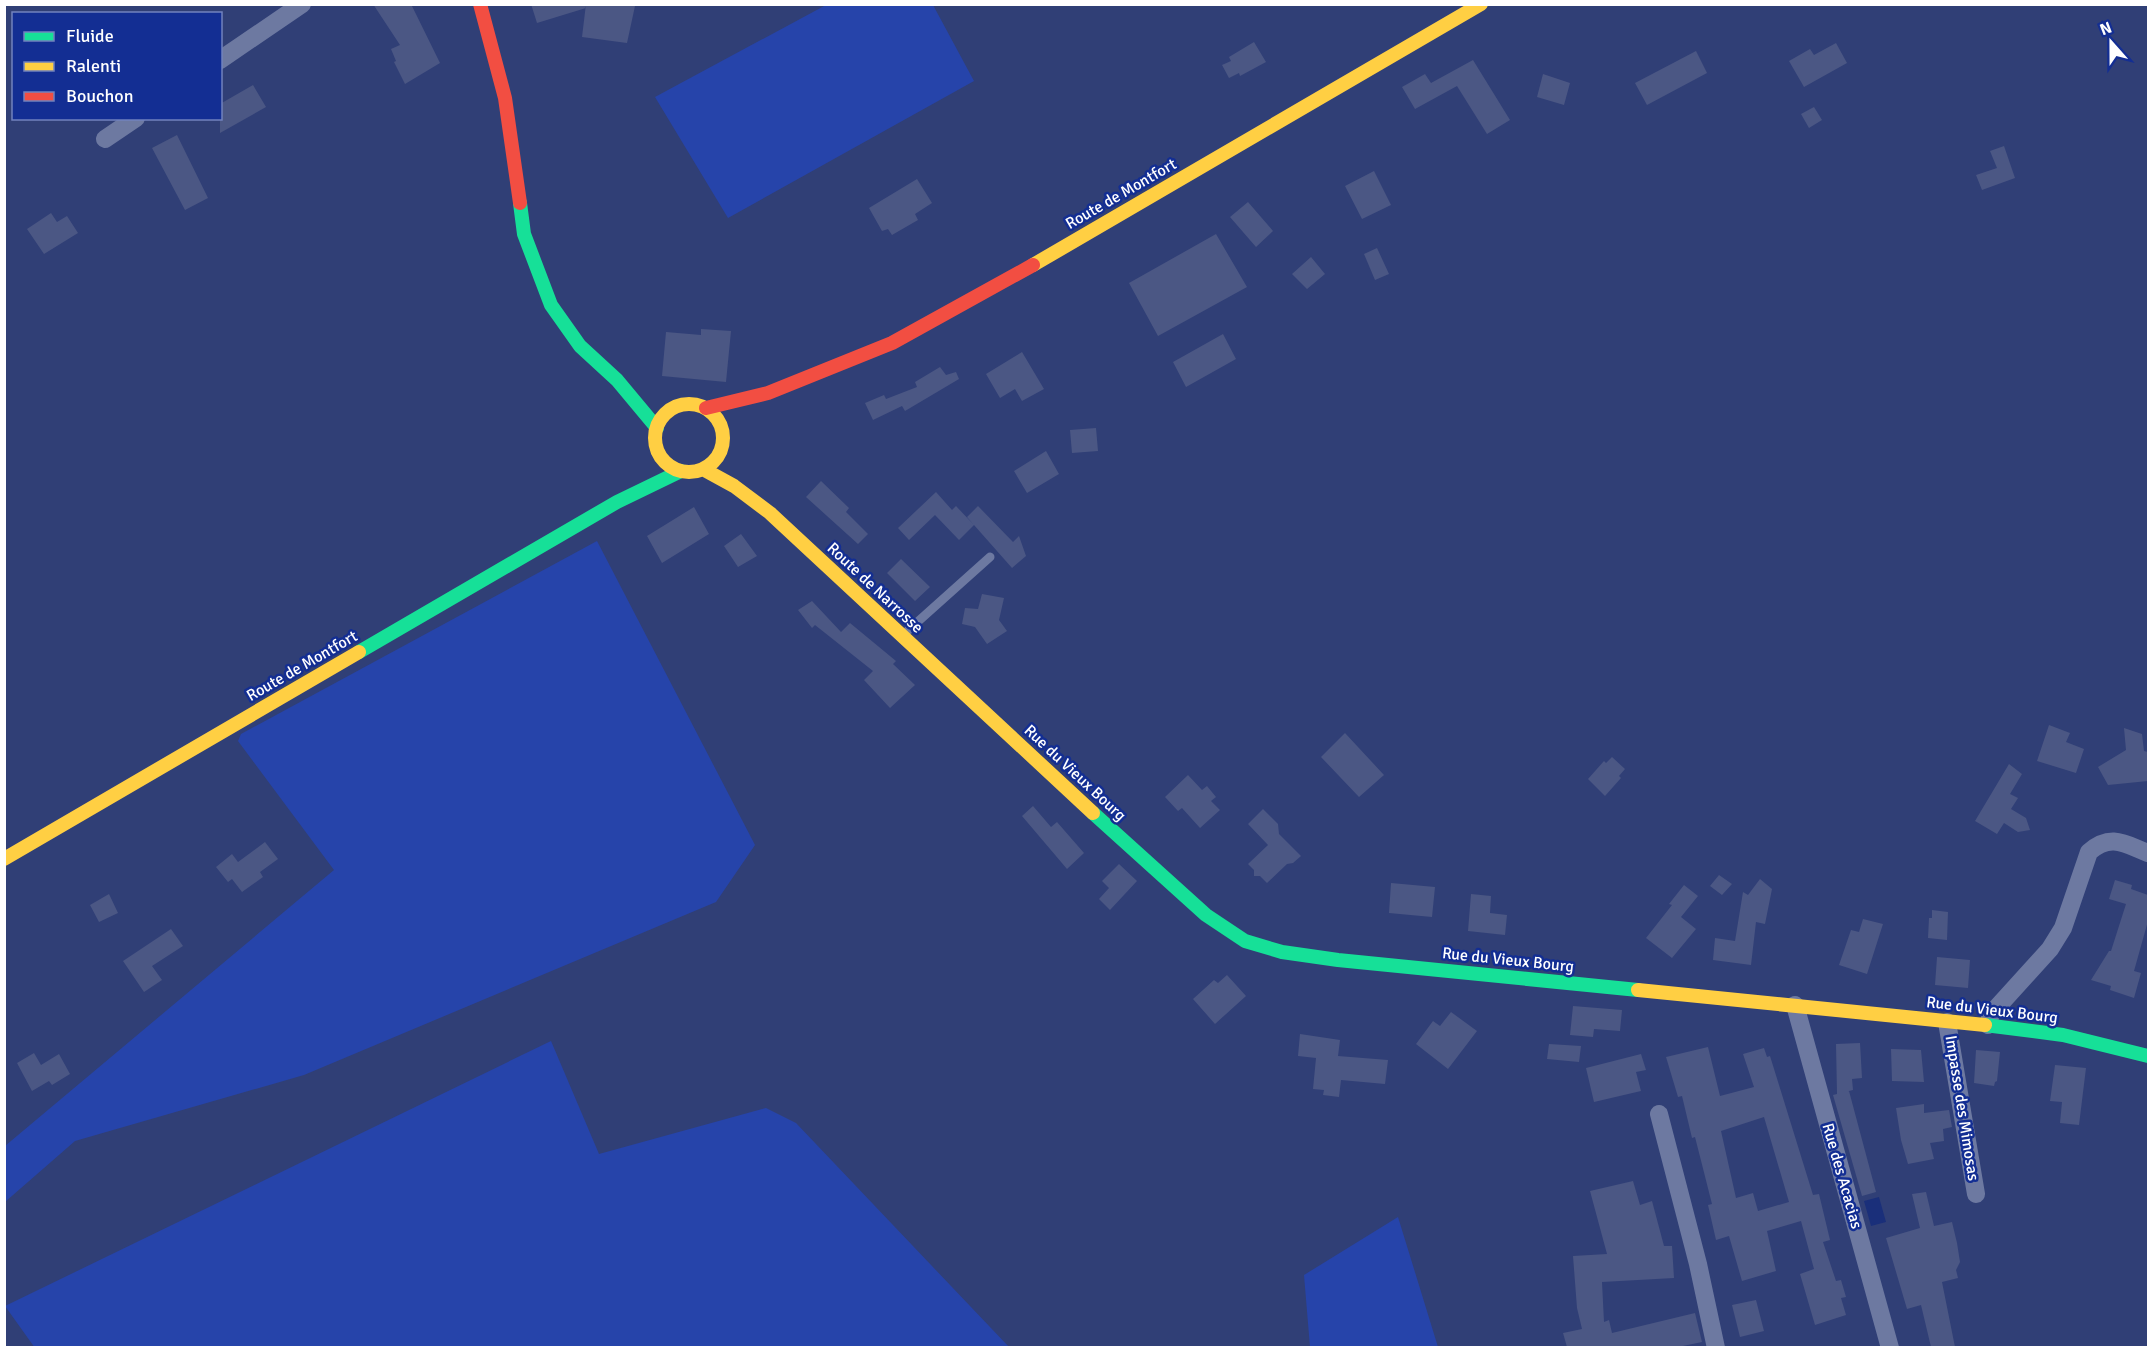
<svg xmlns="http://www.w3.org/2000/svg" width="2153" height="1352" font-family="Signika,sans-serif">
<rect width="100%" height="100%" fill="#303f76"/>
<path fill="#2644aa" d="M826 5H933L974 81 728 218 655 97Z
M597 541 755 845 716 902 304 1075 75 1141 5 1202V1146L334 870 238 741 241 734Z
M551 1041 599 1154 766 1108 796 1123 1009 1347 35 1348 5 1306Z
M1398 1217 1438 1347H1310L1304 1275Z"/>
<path fill="#1a2f7a" d="M1879 1197 1886 1222 1871 1226 1864 1201Z"/>
<path fill="#4b5784" fill-rule="evenodd" d="M373 4H411L440 63 405 84 394 62 396 61 391 49 400 45Z
M531 4H585L586 8 537 23Z
M586 4 635 6 627 43 582 37Z
M1254 42 1266 62 1240 76 1239 73 1229 78 1222 65 1231 61 1229 57Z
M1836 43 1847 63 1804 87 1789 61 1810 49 1814 55Z
M1696 51 1707 73 1647 105 1635 83Z
M1473 60 1510 120 1487 134 1457 86 1415 109 1402 87 1425 74 1431 83Z
M1543 74 1570 83 1564 105 1537 97Z
M253 85 266 107 220 133V104Z
M1814 107 1822 120 1809 128 1801 114Z
M177 135 208 198 185 210 152 148Z
M2004 146 2015 178 1982 190 1976 175 1997 168 1990 151Z
M1374 171 1391 205 1362 219 1345 186Z
M917 179 932 203 915 214 918 220 892 235 888 229 882 231 869 208Z
M1248 202 1273 231 1256 247 1230 217Z
M51 213 57 222 67 216 78 233 44 254 27 229Z
M1216 234 1247 287 1158 336 1129 283Z
M1377 248 1389 274 1375 280 1364 254Z
M1311 257 1325 274 1307 289 1292 274Z
M701 329 731 331 726 382 662 376 666 332 701 335Z
M1223 334 1236 359 1186 387 1173 362Z
M1022 352 1044 389 1022 401 1015 389 1000 398 986 374Z
M940 367 946 375 956 372 959 379 905 411 902 406 873 420 865 403 884 395 886 399 917 387 915 382Z
M1096 428 1098 451 1072 453 1070 430Z
M1046 451 1059 474 1027 493 1014 471Z
M821 481 849 508 846 512 868 534 858 544 806 497Z
M936 492 952 510 956 506 973 524 967 517 978 506 1013 542 1019 536 1026 556 1012 568 974 525 959 540 935 515 909 540 898 528Z
M694 507 709 534 662 563 647 536Z
M741 534 757 556 738 567 724 546Z
M901 559 930 587 915 601 887 573Z
M982 594 1004 598 999 620 1007 631 987 644 975 627 962 624 965 608 978 609Z
M812 601 841 632 850 623 896 661 893 664 915 685 890 708 864 680 873 671 815 625 812 628 798 610Z
M2049 725 2070 733 2066 742 2084 749 2076 773 2037 761Z
M2124 728 2142 734 2144 751 2148 752V781L2108 785 2098 767 2126 750Z
M1345 733 1384 775 1359 797 1321 757Z
M1612 757 1625 769 1619 776 1621 778 1605 796 1588 779 1604 761 1606 763Z
M2009 764 2022 774 2010 794 2018 798 2011 809 2026 818 2030 830 2018 832 2004 823 1997 834 1975 821Z
M1188 775 1202 790 1207 786 1216 797 1211 801 1220 810 1200 828 1182 808 1178 811 1165 797Z
M1033 806 1051 827 1057 822 1084 853 1067 869 1022 816Z
M1263 809 1278 824 1279 834 1301 856 1293 863 1287 864 1267 883 1260 876H1254V870L1248 864 1268 845 1248 824Z
M265 842 278 859 260 872 263 877 242 892 232 879 228 882 216 867 232 854 238 862Z
M1119 864 1137 881 1110 910 1099 899 1109 888 1102 881Z
M1719 875 1732 884 1722 895 1710 886Z
M1760 879 1772 889 1765 924 1756 922 1751 965 1713 960 1715 938 1735 941 1743 892 1748 895Z
M2115 880 2132 885 2131 889 2148 895V921L2134 971 2141 973 2134 998 2110 990 2111 986 2091 980 2109 951H2111L2126 904 2109 899Z
M1391 883 1435 887 1432 917 1389 913Z
M1684 885 1698 896 1681 917 1696 929 1672 958 1646 938 1672 905 1669 904Z
M109 894 118 913 99 922 90 905Z
M1471 894 1491 896 1490 913 1507 915 1505 935 1468 931Z
M1932 910 1948 912 1947 940 1928 938 1929 918H1932Z
M1863 919 1883 924 1867 974 1839 965 1851 930 1859 932Z
M171 929 183 946 152 966 162 980 144 992 123 961Z
M1937 957 1970 960 1968 988 1935 985Z
M1227 975 1246 996 1215 1024 1193 999 1214 980 1218 983Z
M1573 1006 1622 1010 1620 1031 1594 1029 1593 1037 1570 1035Z
M1451 1012 1477 1031 1448 1069 1416 1044 1433 1021 1440 1026Z
M1300 1034 1340 1040 1338 1056 1388 1060 1385 1084 1341 1080 1339 1097 1323 1095 1324 1090 1313 1089 1316 1058 1298 1056Z
M1860 1043 1862 1078 1852 1079 1853 1090 1841 1093 1849 1091 1876 1192 1862 1196 1833 1095 1837 1094 1836 1044Z
M1549 1044 1581 1046 1579 1062 1547 1059Z
M1708 1047 1720 1096 1754 1087 1743 1054 1764 1048 1767 1057 1770 1056 1813 1195 1819 1194 1830 1240 1823 1242 1836 1281 1841 1280 1846 1297 1841 1298 1846 1315 1815 1325 1800 1274 1814 1269 1801 1221 1767 1231 1776 1271 1742 1281 1729 1236 1716 1240 1708 1205 1712 1204 1695 1137 1692 1138 1682 1096 1678 1097 1666 1057ZM1764 1117 1789 1202 1758 1211 1753 1193 1736 1198 1721 1131Z
M1891 1049 1921 1050 1924 1082 1892 1081Z
M1976 1050 2000 1052 1997 1081 1995 1082 1994 1086 1974 1083Z
M34 1053 41 1065 59 1054 70 1074 52 1085 49 1081 32 1091 17 1063Z
M1641 1054 1646 1070 1636 1072 1641 1091 1594 1102 1586 1068Z
M2055 1065 2086 1068 2079 1125 2060 1123 2062 1102 2050 1101Z
M1924 1104V1113L1949 1110 1952 1127 1943 1129 1944 1141 1930 1143 1934 1159 1908 1164 1901 1140 1896 1108Z
M1633 1181 1640 1205 1652 1201 1664 1246H1672L1674 1278 1602 1282 1604 1322 1609 1320 1612 1333 1695 1313 1702 1342 1678 1347H1567L1563 1333 1582 1329 1577 1308 1573 1256 1607 1254 1590 1191Z
M1926 1192 1934 1226 1952 1222 1957 1243 1960 1262 1956 1270 1958 1278 1942 1282 1955 1347H1931L1921 1305 1907 1309 1886 1238 1920 1228 1912 1194Z
M1756 1300 1764 1331 1740 1337 1732 1305Z"/>
<g fill="none" stroke-linecap="round" stroke-linejoin="round">
<path stroke="#6d79a1" stroke-width="9" d="M904 634 990 557"/>
<path stroke="#6d79a1" stroke-width="18" d="M220 60 302 4
M105 139 136 118
M1795 1005 1890 1348
M1947 1022 1976 1194
M1988 1025 1991 1014 2050 949 2063 928 2089 852C2111 833 2125 844 2148 853
M1659 1114 1698 1264 1716 1348"/>
<path stroke="#16e098" stroke-width="14" d="M520 203 524 234 551 305 580 346 617 380 657 428
M359 652 617 502 681 471
M1093 813 1206 915 1245 941 1282 952 1338 960 1638 990
M1985 1025 2063 1035 2148 1056"/>
<path stroke="#ffcf43" stroke-width="14" d="M1033 265 1481 4
M655 438a34 34 0 1 1 68 0a34 34 0 1 1-68 0Z
M703 469 734 486 770 513 1093 813
M4 859 359 652
M1638 990 1985 1025"/>
<path stroke="#f24e42" stroke-width="14" d="M480 4 505 98 520 203
M706 408 768 393 892 343 1033 265"/>
</g>
<g text-anchor="middle" dominant-baseline="central" stroke-width="5" stroke-linejoin="round" paint-order="stroke">
<g font-size="16" fill="#fff" stroke="#132e93">
<text transform="translate(1121 194) rotate(-30)">Route de Montfort</text>
<text transform="translate(875 588) rotate(43)">Route de Narrosse</text>
<text transform="translate(302 666) rotate(-30)">Route de Montfort</text>
<text transform="translate(1075 773) rotate(43)">Rue du Vieux Bourg</text>
<text transform="translate(1508 960) rotate(6)">Rue du Vieux Bourg</text>
<text transform="translate(1992 1010) rotate(7)">Rue du Vieux Bourg</text>
<text transform="translate(1962 1108) rotate(81)">Impasse des Mimosas</text>
<text transform="translate(1842 1176) rotate(74)">Rue des Acacias</text>
</g>
</g>
<rect width="2153" height="1352" fill="none" stroke="#ffffff" stroke-width="12"/>
<rect x="12" y="12" width="210" height="108" fill="#132e93" stroke="#7182be" stroke-width="1.5"/>
<rect x="24" y="32" width="30" height="9" fill="#16e098" stroke="#7182be" stroke-width="1.5"/>
<text x="66" y="42" font-size="18" fill="#ffffff">Fluide</text>
<rect x="24" y="62" width="30" height="9" fill="#ffcf43" stroke="#7182be" stroke-width="1.5"/>
<text x="66" y="72" font-size="18" fill="#ffffff">Ralenti</text>
<rect x="24" y="92" width="30" height="9" fill="#f24e42" stroke="#7182be" stroke-width="1.5"/>
<text x="66" y="102" font-size="18" fill="#ffffff">Bouchon</text>
<g transform="translate(2111 42) rotate(339)" stroke="#132e93" stroke-width="4.5" paint-order="stroke">
<path d="M0-4.5L10 22L0 15L-10 22Z" fill="#ffffff"/>
<text y="-9" font-size="16" font-weight="bold" text-anchor="middle" fill="#ffffff">N</text>
</g>
</svg>
